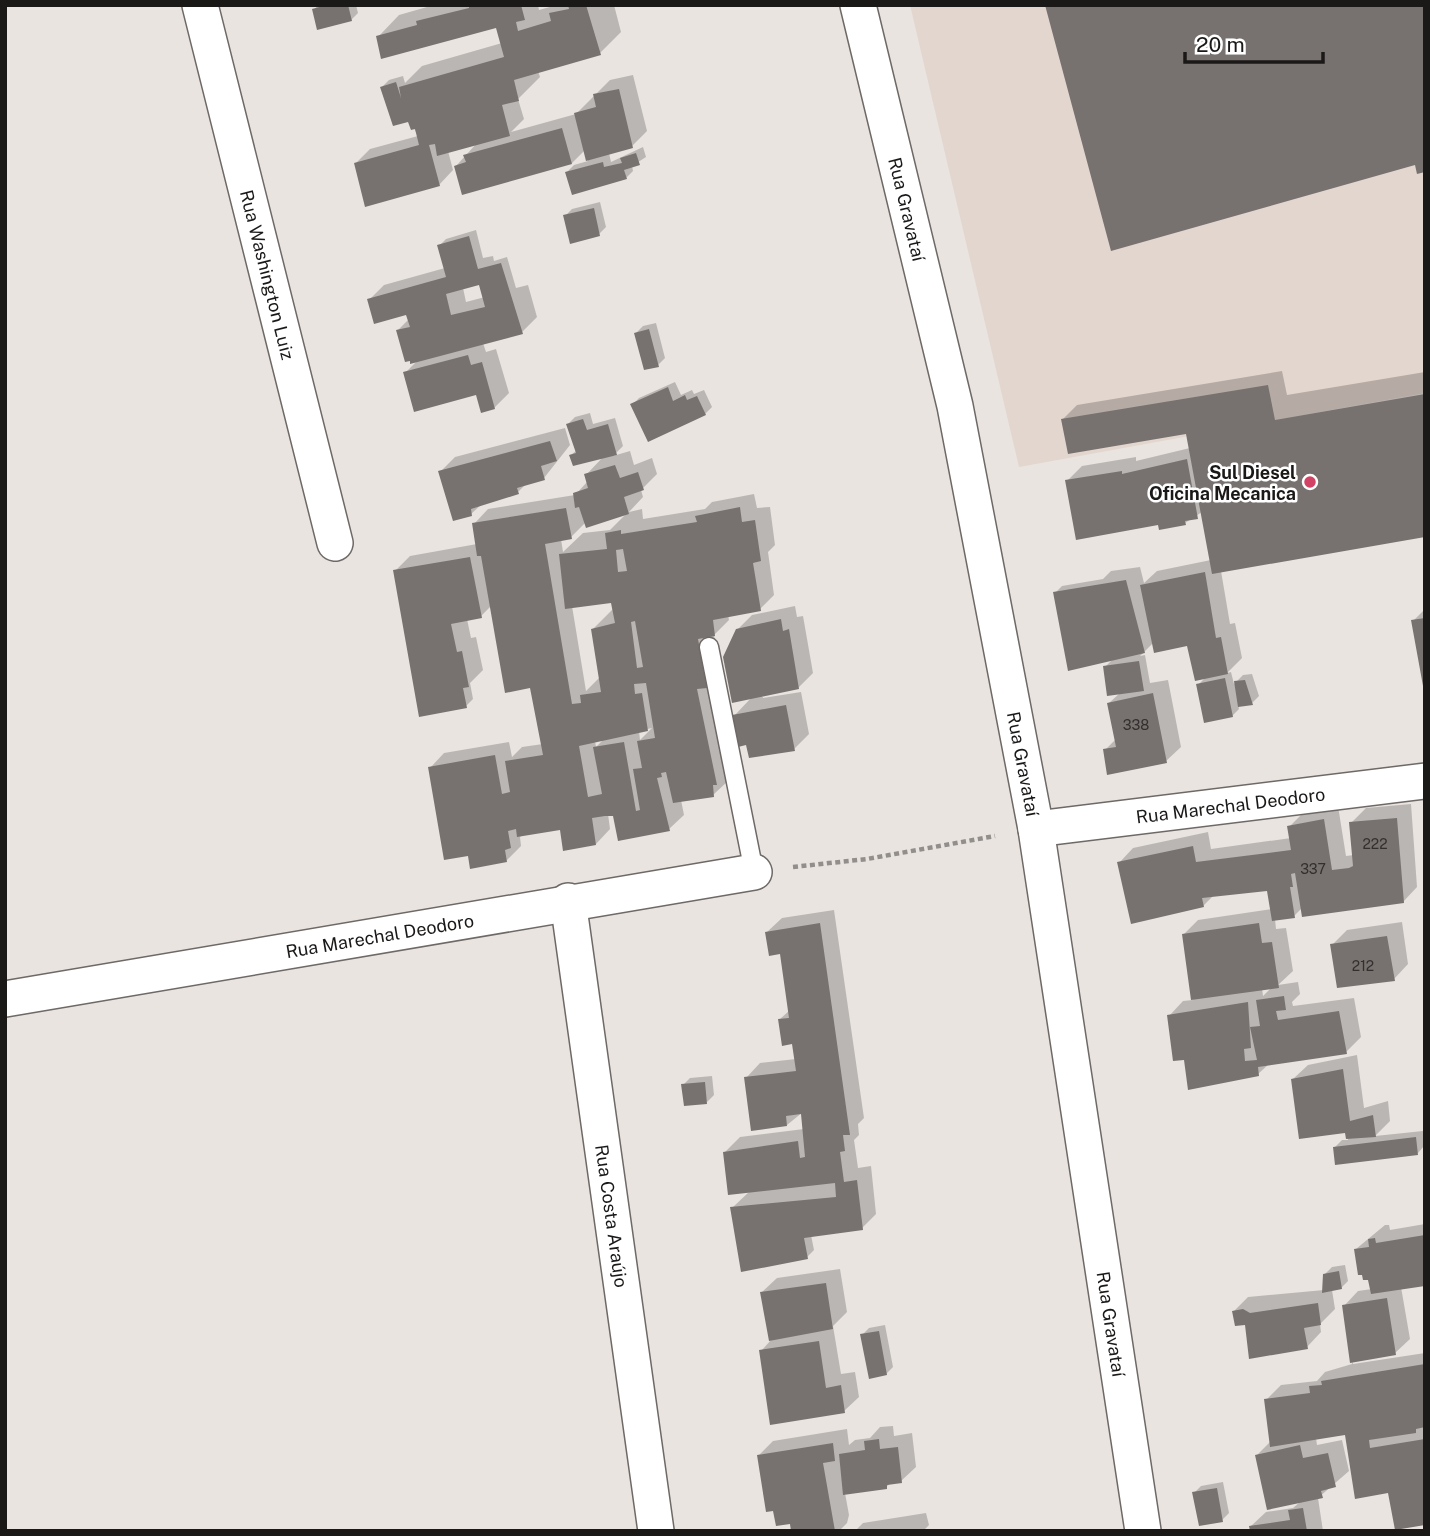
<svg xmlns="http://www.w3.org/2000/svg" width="1430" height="1536" font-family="'Public Sans',sans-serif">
<rect width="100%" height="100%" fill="#e9e4e0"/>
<path fill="#e3d6ce" d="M910 5H1425V393L1019 467Z"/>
<path fill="#0003" fill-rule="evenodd" d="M318 5H356L358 13 351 20 314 10Z
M434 5H538L539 10 557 5H614L621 32 600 53 538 71 540 77 518 99 524 119 511 132 576 114 610 80 633 75 647 131 632 146 609 153 611 162 643 147 646 157 632 166 633 171 626 178 567 172 574 165 588 161 585 150 572 163 456 166 477 143 448 151 453 170 439 185 356 163 370 149 418 136 409 118 382 87 389 80 403 76 405 83 422 66 502 43 497 26 378 37 399 15Z
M600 202 606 227 599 234 565 216 572 209Z
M476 230 483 258 493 256 494 261 507 257 516 288 528 285 537 317 522 332 483 343 486 352 496 349 509 393 494 408 477 393 405 373 418 360 397 331 409 319 407 313 369 300 384 285 445 268 439 246 446 239ZM482 282 485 297 466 302 463 288Z
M656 323 665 358 658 365 636 333 643 326Z
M1282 371 1287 395 1425 372V535L1221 571 1230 624 1235 623 1242 658 1227 673 1231 672 1234 684 1243 675 1252 674 1259 696 1252 703 1238 705 1239 709 1232 716 1198 685 1206 677 1189 644 1154 642 1140 656 1145 655 1150 683 1168 680 1181 747 1166 761 1105 750 1116 739 1109 703 1120 693 1105 667 1113 659 1055 593 1062 586 1103 579 1111 571 1140 567 1144 583 1157 571 1211 560 1202 512 1185 523H1159L1067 481 1082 466 1136 457V461L1190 448 1187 432 1063 419 1077 405Z
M675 382 681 395 692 390 694 394 704 390 712 407 705 414 632 405 639 398Z
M590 413 593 424 615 418 623 446 613 456 630 451 634 465 652 458 657 474 641 490 643 497 629 512 642 509 643 519 705 509 712 502 754 494 757 508 770 507 775 545 768 552 774 595 760 609 728 615 729 620 714 635 720 672 728 781 713 795 681 800 684 815 669 829 608 814 610 829 596 844 561 828 523 834 520 837 521 846 506 861 469 854 430 768 444 753 509 742 512 757 522 747 543 744 532 686 491 606 481 616 467 619 471 638 476 637 483 670 470 683 473 699 466 706 395 571 410 556 477 544 474 524 488 509 575 495 588 481 586 475 604 456 571 455 577 450 568 424 575 417ZM628 512 610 530 583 533 563 552 561 539 571 537 586 522ZM613 601 614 608 592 630 600 677 586 691 572 606ZM652 728 640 740 639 731ZM604 739 596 747 595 741Z
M565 428 570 445 544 478 527 483 518 492 482 504 471 514 440 472 455 457Z
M795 606 797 617 803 616 813 673 798 688 762 695 763 698 801 692 809 734 794 749 747 743 734 716 752 697 737 630 752 615Z
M1425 609V683L1413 621Z
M1411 804 1417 887 1403 902 1302 908 1294 916 1275 919 1276 929 1286 928 1293 971 1278 985 1298 982 1300 994 1292 1002 1293 1006 1354 998 1361 1037 1346 1052 1269 1064 1258 1074 1186 1058 1169 1016 1183 1001 1193 1000 1184 934 1198 920 1272 909 1269 889 1214 895 1203 906 1119 863 1133 848 1208 832 1211 849 1291 838 1289 827 1304 812 1338 806 1346 856 1354 855 1351 823 1366 808ZM1272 987 1263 996 1262 988Z
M834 910 864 1118 858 1124 859 1135 854 1140 858 1168 871 1166 876 1214 862 1228 811 1235 814 1250 807 1257 732 1208 750 1191 725 1152 740 1137 804 1129 803 1112 787 1125 746 1078 760 1063 796 1059 794 1042 780 1019 790 1010 782 952 767 932 782 918Z
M1402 922 1408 964 1394 979 1332 945 1347 930Z
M1357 1055 1364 1108 1388 1101 1390 1121 1375 1136 1423 1131 1424 1146 1418 1153 1335 1147 1342 1140H1348L1347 1131 1293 1079 1308 1065Z
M712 1076 714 1095 707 1102 683 1085 690 1078Z
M1425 1224V1284L1401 1287 1410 1339 1395 1353 1352 1361 1353 1364 1425 1353V1523L1390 1491 1347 1433 1316 1438 1317 1445 1342 1440 1349 1471 1318 1498 1323 1531H1252L1251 1526 1266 1512 1293 1508 1300 1502 1257 1455 1271 1441 1266 1400 1281 1385 1317 1381 1325 1372 1352 1364 1344 1306 1358 1291 1372 1289 1356 1249 1385 1225H1389L1390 1230Z
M1345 1265 1348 1281 1341 1288 1332 1290 1335 1309 1320 1324 1321 1332 1307 1347 1246 1323 1234 1311 1248 1297 1324 1290 1325 1274 1332 1267Z
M840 1269 847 1312 833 1326 841 1374 855 1372 859 1397 844 1411 761 1351 771 1340 762 1292 777 1278Z
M885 1325 893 1367 886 1374 862 1335 869 1328Z
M893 1426 894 1436 912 1433 916 1467 901 1481 891 1483 886 1487 845 1493 849 1515 847 1523 839 1531H793L759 1455 773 1441 847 1429 849 1445 855 1440 870 1438 880 1427Z
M1223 1482 1229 1513 1222 1520 1194 1493 1201 1486Z
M926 1513 929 1525 923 1531H855L863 1523Z"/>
<path fill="#77726f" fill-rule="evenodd" d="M327 5H348L352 21 317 30 312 9Z
M469 5H521L525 20 516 22 518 31 551 21 549 13 569 9 568 5H586L601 55 514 80 519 101 502 105 510 136 437 156 435 144 429 145 440 186 365 207 354 163 419 145 415 129 411 130 408 122 393 126 380 87 396 82 401 98 399 87 504 57 496 28 381 59 376 36 417 25 416 21 469 8Z
M1045 5H1425V172L1417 174 1415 165 1111 251Z
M619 89 633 148 586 161 574 113 596 107 593 94Z
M562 128 572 164 462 195 454 166 466 162 463 155Z
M636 153 640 165 624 170 627 179 572 195 565 172 603 162 604 167 622 163 620 158Z
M594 208 600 236 570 244 563 215Z
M469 236 478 269 501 263 523 334 410 364V361L405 362 396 330 410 327 406 315 374 324 367 299 446 277 437 245ZM479 285 485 307 451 315 446 294Z
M649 329 659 367 644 370 634 333Z
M468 355 471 365 482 362 495 409 481 413 476 395 414 412 403 372Z
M1268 385 1275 420 1425 394V537L1212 574 1186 434 1068 454 1061 419Z
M668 387 673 401 685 395 687 400 697 396 706 415 648 442 630 404Z
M583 419 587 430 608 424 617 455 573 466 569 455 576 453 566 424Z
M550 441 557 461 541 466 545 480 517 488 519 494 471 509 472 516 453 521 438 471Z
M1187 459 1198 519 1185 521 1186 525 1159 530 1158 525 1076 540 1065 480 1122 471V474Z
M615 465 620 478 638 472 644 490 624 497 629 514 586 528 579 507 575 508 573 493 588 488 584 474Z
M740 507 742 522 755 520 761 561 753 563 761 611 713 620 715 636 698 639 707 688 697 689 717 785H713L714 797 673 803 666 772 661 773 662 777 657 778 670 831 618 841 613 816H605L592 818 596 845 563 851 560 830 517 837 516 829 508 831 511 848 505 850 507 862 470 869 468 856 444 860 428 767 495 755 502 794 510 792 505 761 543 755 530 688 505 693 481 556H477L472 523 566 508 572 539 545 544 572 704 581 703 580 695 601 692 591 629 615 623 611 603 565 609 559 554 607 549 605 533 621 530V534L697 522 695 516ZM623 549 627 571 618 572 616 550ZM635 621 643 667 637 668 631 622ZM646 683 655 738 637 741 642 768 633 769 640 810 636 811 624 742 593 747 602 794 588 797 579 746 648 731 642 693 635 694 634 684Z
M470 557 482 618 451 624 457 652 462 651 469 687 463 688 467 708 419 717 393 570Z
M1205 572 1216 638 1221 637 1228 674 1195 681 1187 646 1154 653 1140 585Z
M1126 580 1145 653 1068 671 1053 592Z
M1425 618V686H1423L1411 620Z
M781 619 783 631 789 629 799 689 732 703 723 657 736 629Z
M1139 661 1144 691 1107 696 1103 666Z
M1225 678 1233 717 1204 723 1196 684Z
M1245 680 1253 705 1238 707 1234 681Z
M1153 693 1167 763 1107 775 1103 749 1116 747 1107 703Z
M786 705 795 751 749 758 746 745 738 747 732 715Z
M1397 818 1404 903 1302 917 1295 873 1291 874 1293 887H1290L1295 918 1272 921 1267 891 1202 898 1204 907 1131 924 1117 862 1193 846 1196 862 1291 850 1287 826 1324 819 1332 870 1349 868 1353 866 1349 822Z
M820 923 850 1135H843L845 1151 840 1152 844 1182 857 1180 863 1230 804 1238 808 1259 741 1272 730 1207 836 1197 835 1183 728 1195 723 1152 798 1141 800 1158 805 1157 801 1114 786 1116 787 1126 751 1131 744 1077 796 1071 792 1044 782 1046 778 1019 789 1018 780 954 769 956 765 932Z
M1259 923 1262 943 1272 942 1279 988 1191 1000 1182 934Z
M1387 936 1395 981 1337 988 1330 944Z
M1284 996 1286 1010 1276 1011 1278 1020 1339 1011 1347 1054 1258 1067 1259 1076 1188 1090 1184 1060 1173 1061 1167 1015 1248 1002 1251 1048 1244 1049 1245 1061 1257 1060 1250 1027 1260 1026 1256 1000Z
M1343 1069 1350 1121 1373 1115 1376 1137 1346 1139 1345 1133 1299 1139 1291 1079Z
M705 1082 707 1104 684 1106 681 1084Z
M1416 1137 1418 1155 1335 1165 1333 1147Z
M1425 1235V1286L1371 1294 1368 1280H1363L1362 1275H1358L1354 1249 1369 1247 1368 1239 1375 1238 1376 1243Z
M1339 1271 1342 1289 1322 1293 1323 1274Z
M826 1283 833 1329 769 1341 760 1292Z
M1387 1298 1396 1355 1350 1363 1342 1305Z
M1318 1303 1321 1325 1304 1328 1308 1349 1249 1359 1245 1325 1235 1326 1232 1311 1243 1309 1250 1313Z
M879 1331 887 1375 869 1379 860 1334Z
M819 1341 826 1388 841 1385 845 1413 770 1425 759 1350Z
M1425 1364V1427L1416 1429V1433L1369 1440 1370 1448 1425 1439V1525L1395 1530 1388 1493 1355 1499 1345 1435 1270 1447 1264 1399 1310 1393 1309 1386 1322 1385 1321 1381Z
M879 1439 880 1449 898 1447 902 1483 887 1485V1489L843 1495 839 1454 865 1450 864 1441Z
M833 1443 835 1461 823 1463 835 1531H791L790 1524 776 1526 773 1511 766 1512 757 1455Z
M1300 1445 1303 1458 1328 1453 1336 1487 1321 1491 1323 1498 1267 1510 1255 1455Z
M1217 1488 1223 1522 1199 1526 1192 1492Z
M1303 1508 1307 1531H1250L1249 1526 1290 1520 1288 1510Z"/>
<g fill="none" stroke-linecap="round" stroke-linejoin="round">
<g stroke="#6e6966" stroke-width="21">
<path id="service" d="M709 647 754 872"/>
</g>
<g stroke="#6e6966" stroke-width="38">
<g id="minor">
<path id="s1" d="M200 5 335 543"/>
<path id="s2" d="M858 5 955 406 1036 829 1143 1531"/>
<path id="s3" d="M1036 829 1425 781"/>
<path id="s4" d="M568 901 656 1531"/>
<path id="s5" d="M5 999 754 872"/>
</g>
</g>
<path stroke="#918e8b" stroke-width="4.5" stroke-dasharray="5 3.5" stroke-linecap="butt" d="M793 867 867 859 995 836"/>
<use href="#service" stroke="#fff" stroke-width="18"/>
<use href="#minor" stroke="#fff" stroke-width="35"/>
</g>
<circle fill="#d24265" stroke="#fff" stroke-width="2.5" cx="1310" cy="482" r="7"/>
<g text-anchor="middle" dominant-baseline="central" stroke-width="5" stroke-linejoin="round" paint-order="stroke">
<g font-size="14" fill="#322f2e">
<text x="1136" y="725">338</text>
<text x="1375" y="844">222</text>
<text x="1313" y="869">337</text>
<text x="1363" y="966">212</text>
</g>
<g font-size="18" fill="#1b1918" stroke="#fff">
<text stroke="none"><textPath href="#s2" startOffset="210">Rua Gravataí</textPath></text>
<text stroke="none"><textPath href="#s1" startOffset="278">Rua Washington Luiz</textPath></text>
<text stroke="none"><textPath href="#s2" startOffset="777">Rua Gravataí</textPath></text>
<text stroke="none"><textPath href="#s3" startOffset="196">Rua Marechal Deodoro</textPath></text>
<text stroke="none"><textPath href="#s5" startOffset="380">Rua Marechal Deodoro</textPath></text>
<text stroke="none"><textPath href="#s4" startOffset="318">Rua Costa Araújo</textPath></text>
<text stroke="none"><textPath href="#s2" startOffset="1344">Rua Gravataí</textPath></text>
</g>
<g font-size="18" font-weight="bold" fill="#1b1918" stroke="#fff" text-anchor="end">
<text x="1296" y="472">Sul Diesel<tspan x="1296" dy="21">Oficina Mecanica</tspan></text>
</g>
</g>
<rect width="1430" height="1536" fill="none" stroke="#1b1918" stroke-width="14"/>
<path d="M1185 52v10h138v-10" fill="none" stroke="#1b1918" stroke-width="3.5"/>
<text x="1196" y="52" font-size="21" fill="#1b1918" stroke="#ffffff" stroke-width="5" paint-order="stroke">20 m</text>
</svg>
